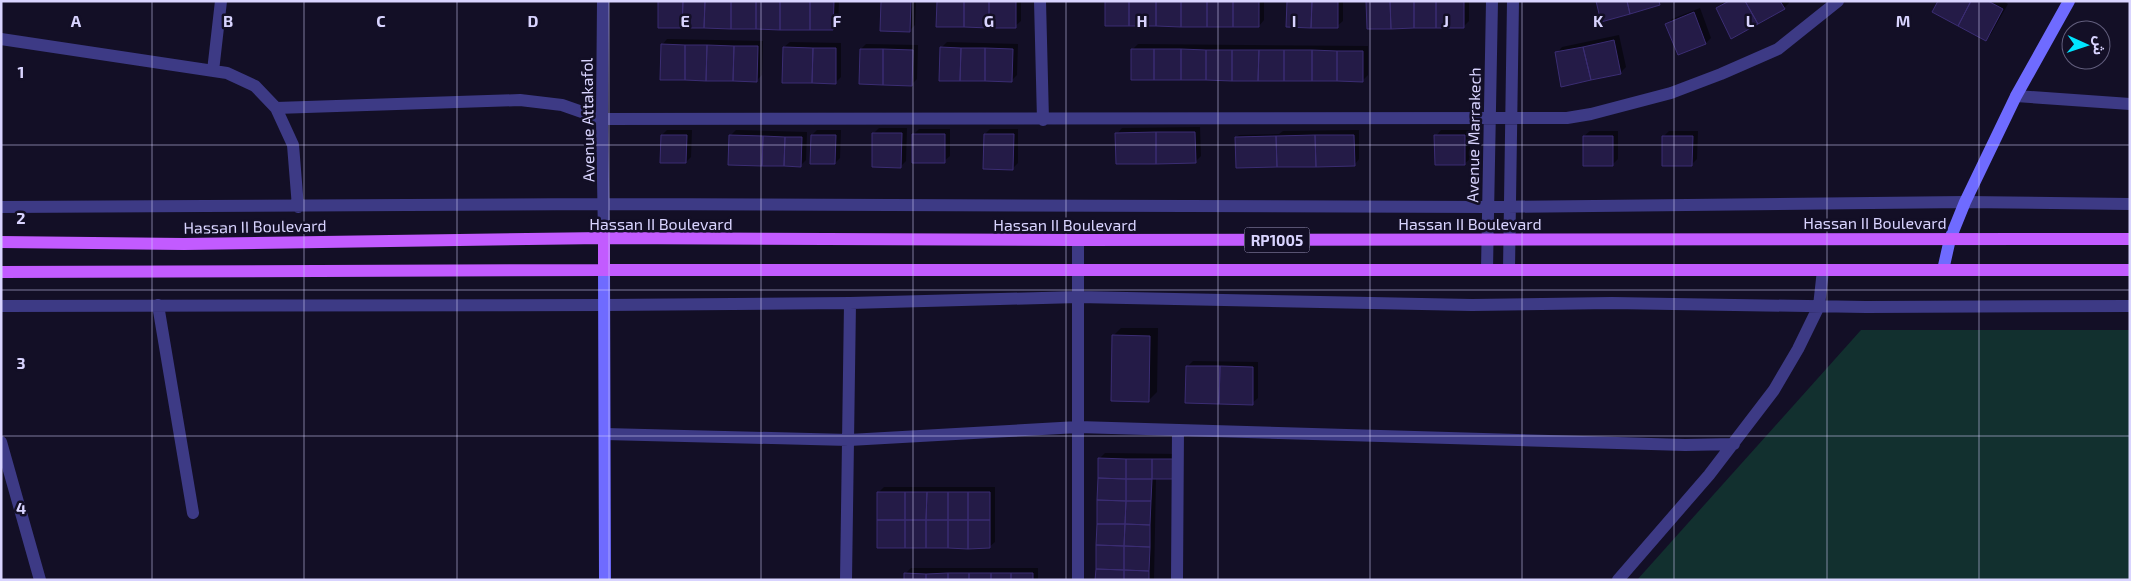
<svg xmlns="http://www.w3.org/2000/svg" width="2131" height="581" font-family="'Exo 2','Noto Sans Arabic',sans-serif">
<rect width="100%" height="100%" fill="#130f26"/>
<path fill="#12302f" d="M1861 330H2130V580H1637Z"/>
<path fill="#0007" d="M659 1H839L838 24 833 29Z
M882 1H916L915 25 910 30Z
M938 1H1021V21L1015 26Z
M1107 1H1264V20L1259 26Z
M1288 1H1343V21L1337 26Z
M1367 1H1469V21L1464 26Z
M1725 1H1789V3L1784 8H1717Z
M1939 1H2003L2008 4 1991 34 1986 39Z
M1700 8 1711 38 1706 43 1667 25 1672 19Z
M1619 35 1626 67 1620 73 1557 53 1562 47Z
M667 39 763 41 762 75 757 80 662 45Z
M790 42 841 43V77L835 83 784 47Z
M947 42 1018 44 1017 75 1011 81 941 48Z
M866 44 918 45 917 79 912 84 861 49Z
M1138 44 1368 46V75L1363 80 1132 50Z
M1200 127 1201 156 1195 162 1117 134 1122 128Z
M879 128H907L906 161 901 166 874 133Z
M919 129H950V156L944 161 913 135Z
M990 129H1018V163L1012 169 985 134Z
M667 130H692L691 157 686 162 662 135Z
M736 130 807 132 806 160 801 165 730 136Z
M817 130H841L840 158 835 163 812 135Z
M1359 130V159L1354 165 1236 137 1239 135 1279 134 1283 131Z
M1441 130H1470V159L1464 164 1436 136Z
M1590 131H1618V159L1613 164 1584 136Z
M1669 131H1698L1697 159 1692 164 1664 136Z
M1121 328H1158L1157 392 1149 400 1113 336Z
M1193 361 1258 362V398L1252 403 1187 367Z
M1105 453 1178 454 1156 478 1154 580H1097L1100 458Z
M884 487H995V542L989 547 879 492Z
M911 568H1038V580H905V574Z"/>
<path fill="#241b47" stroke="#3b2d73" d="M658 1H683L682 28H658Z
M683 1H705L704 28H682Z
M705 1H731V29L704 28Z
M731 1H756V29H731Z
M756 1H780V30L756 29Z
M780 1H810V30H780Z
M810 1H834L833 30H810Z
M881 1H911L910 32 880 31Z
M937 1H964V27H936Z
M964 1H989V28L964 27Z
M989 1H1016V28H989Z
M1105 1H1129V26H1105Z
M1129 1H1156V26H1129Z
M1156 1H1181V27L1156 26Z
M1181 1H1207V27H1181Z
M1207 1H1233V27H1207Z
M1233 1H1259V27H1233Z
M1287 1H1312L1311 28 1286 27Z
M1312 1H1338V28H1311Z
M1366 1H1390L1391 29H1367Z
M1390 1H1414V28L1391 29Z
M1414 1H1436V28H1414Z
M1436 1H1464V28H1436Z
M1596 1H1627L1630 14 1601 22Z
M1627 1H1659L1660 5 1630 14Z
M1729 1H1745L1758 24 1731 39 1716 8Z
M1745 1H1780L1785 9 1758 24Z
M1938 1H1971L1958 26 1932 12Z
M1971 1H1988L2003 9 1986 41 1958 26Z
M1694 12 1706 44 1678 55 1665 24Z
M1614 40 1621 74 1591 80 1583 47Z
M661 44 685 45V80H660Z
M685 45H707L706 81 685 80Z
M707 45 734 46 733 81H706Z
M734 46H758L757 82 733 81Z
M783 47 813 48 812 83H782Z
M940 47 961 48 960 81H939Z
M1583 47 1591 80 1561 87 1555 52Z
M813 48H836V84L812 83Z
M961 48H985V81H960Z
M985 48 1013 49 1012 82 985 81Z
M860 49H883V85L859 84Z
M883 49 913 50 912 86 883 85Z
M1131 49H1154V80H1131Z
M1154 49H1181V80H1154Z
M1181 49 1206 50V80H1181Z
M1206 50H1232V81L1206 80Z
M1232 50H1259L1258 81H1232Z
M1259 50H1284V81H1258Z
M1284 50H1312V81H1284Z
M1312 50 1337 51V81H1312Z
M1337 51H1363V82L1337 81Z
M1156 132H1195L1196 163 1156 164Z
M1156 132V164H1116L1115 133Z
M872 133H902L901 168 872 167Z
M912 134H945V163H912Z
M984 134H1014L1013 170 983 169Z
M661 135H687L686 163H660Z
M729 135 763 136 762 166 728 165Z
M811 135H836L835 164H810Z
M1315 135 1316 167H1277L1276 136Z
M1315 135H1354L1355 166 1316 167Z
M1434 135H1465V165H1435Z
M763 136 785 137 784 166H762Z
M1276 136 1277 167 1236 168 1235 137Z
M1583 136H1613V166H1583Z
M1662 136H1693L1692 166H1662Z
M785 137H802L801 167 784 166Z
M1112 335 1150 336 1149 402 1111 401Z
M1186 366H1220L1219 404 1185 403Z
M1220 366 1253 367V405L1219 404Z
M1098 458 1126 459V479L1098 478Z
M1126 459H1152V479H1126Z
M1152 459H1173V479H1152Z
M1098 478 1126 479V501L1097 500Z
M1126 479H1152L1151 501H1126Z
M877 492H905V520H877Z
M905 492H927L926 520H905Z
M927 492H948V520H926Z
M948 492H968V520H948Z
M968 492H990V520H968Z
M1097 500 1126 501 1125 524H1097Z
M1126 501H1151L1150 525 1125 524Z
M877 520H905V548H877Z
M905 520H926V548H905Z
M926 520H948V548H926Z
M948 520H968V549L948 548Z
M968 520H990V548L968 549Z
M1097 524H1125L1124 546 1096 545Z
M1125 524 1150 525V547L1124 546Z
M1096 545 1124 546V570L1096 569Z
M1124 546 1150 547 1149 571 1124 570Z
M1096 569 1124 570V580H1095Z
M1124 570 1149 571V580H1124Z
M904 573 926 574V580H904Z
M948 573H969V580H948Z
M948 573V580H926V574Z
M969 573H991V580H969Z
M991 573H1011V580H991Z
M1011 573H1033V580H1011Z"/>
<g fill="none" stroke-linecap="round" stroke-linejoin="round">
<path stroke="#3d3a85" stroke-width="12" d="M603 1 602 119 604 238
M1040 1 1043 120
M1 39 227 73 255 86 276 108 293 145 298 207
M213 71 221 1
M2016 96 2130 104
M276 108 520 100 562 105 602 119 1567 118 1591 114 1671 93 1721 74 1778 49 1838 1
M1 207 605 204 1489 207 1965 202 2130 204
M1487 269 1492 1
M1509 269 1513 1
M158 305 193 513
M1 306 605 305 850 303 1078 297 1472 305 1612 303 1866 307 2130 306
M605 434 849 440 1078 427 1685 445 1734 444
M1 442 40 580
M846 580 850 303
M1078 580V240
M1177 580 1178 430
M1618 580 1709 475 1774 390 1798 349 1819 306 1823 270"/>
<path stroke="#6f6bff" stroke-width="12" d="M604 270 605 580
M1943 270 1950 239 1965 202 2016 96 2069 1"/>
<path stroke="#c25bff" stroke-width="12" d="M604 238V270
M1 242 184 244 604 238 1078 240 2130 239
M1 272 604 270H2130"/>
</g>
<path fill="none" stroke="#d9d4ff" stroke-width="1" stroke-opacity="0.55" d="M152 1V580M304 1V580M457 1V580M609 1V580M761 1V580M913 1V580M1066 1V580M1218 1V580M1370 1V580M1522 1V580M1674 1V580M1827 1V580M1979 1V580M1 145H2130M1 290H2130M1 436H2130"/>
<g text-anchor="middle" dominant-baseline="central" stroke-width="5" stroke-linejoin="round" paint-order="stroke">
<rect fill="#130f26" stroke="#9e99be" stroke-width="1" x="1244.5" y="227.5" width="65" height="25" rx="4"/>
<g font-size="15" font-weight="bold" fill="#d9d4ff">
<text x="1277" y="240">RP1005</text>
</g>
<g font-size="16" fill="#d9d4ff" stroke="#130f26">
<text transform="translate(587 120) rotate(-91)">Avenue Attakafol</text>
<text transform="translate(1473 135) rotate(-89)">Avenue Marrakech</text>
<text x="1875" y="222">Hassan II Boulevard</text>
<text x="661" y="223">Hassan II Boulevard</text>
<text x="1470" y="223">Hassan II Boulevard</text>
<text x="1065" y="224">Hassan II Boulevard</text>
<text transform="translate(255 226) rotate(-1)">Hassan II Boulevard</text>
</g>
</g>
<g font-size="16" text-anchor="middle" font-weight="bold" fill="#d9d4ff" stroke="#130f26" stroke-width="5" stroke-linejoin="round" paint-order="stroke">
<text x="76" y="27">A</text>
<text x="228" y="27">B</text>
<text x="381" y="27">C</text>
<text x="533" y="27">D</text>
<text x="685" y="27">E</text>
<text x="837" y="27">F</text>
<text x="989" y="27">G</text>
<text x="1142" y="27">H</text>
<text x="1294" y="27">I</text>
<text x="1446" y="27">J</text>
<text x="1598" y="27">K</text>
<text x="1750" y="27">L</text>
<text x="1903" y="27">M</text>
<text x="21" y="78">1</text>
<text x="21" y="224">2</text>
<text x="21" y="369">3</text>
<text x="21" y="514">4</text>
</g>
<rect width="2131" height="581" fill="none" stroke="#d9d4ff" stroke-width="5"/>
<g transform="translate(2086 45) rotate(93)"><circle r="24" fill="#130f26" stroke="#625e7d"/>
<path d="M0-4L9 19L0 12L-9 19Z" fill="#00e5ff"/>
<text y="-8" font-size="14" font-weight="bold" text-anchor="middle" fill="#d9d4ff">ش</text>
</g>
</svg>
